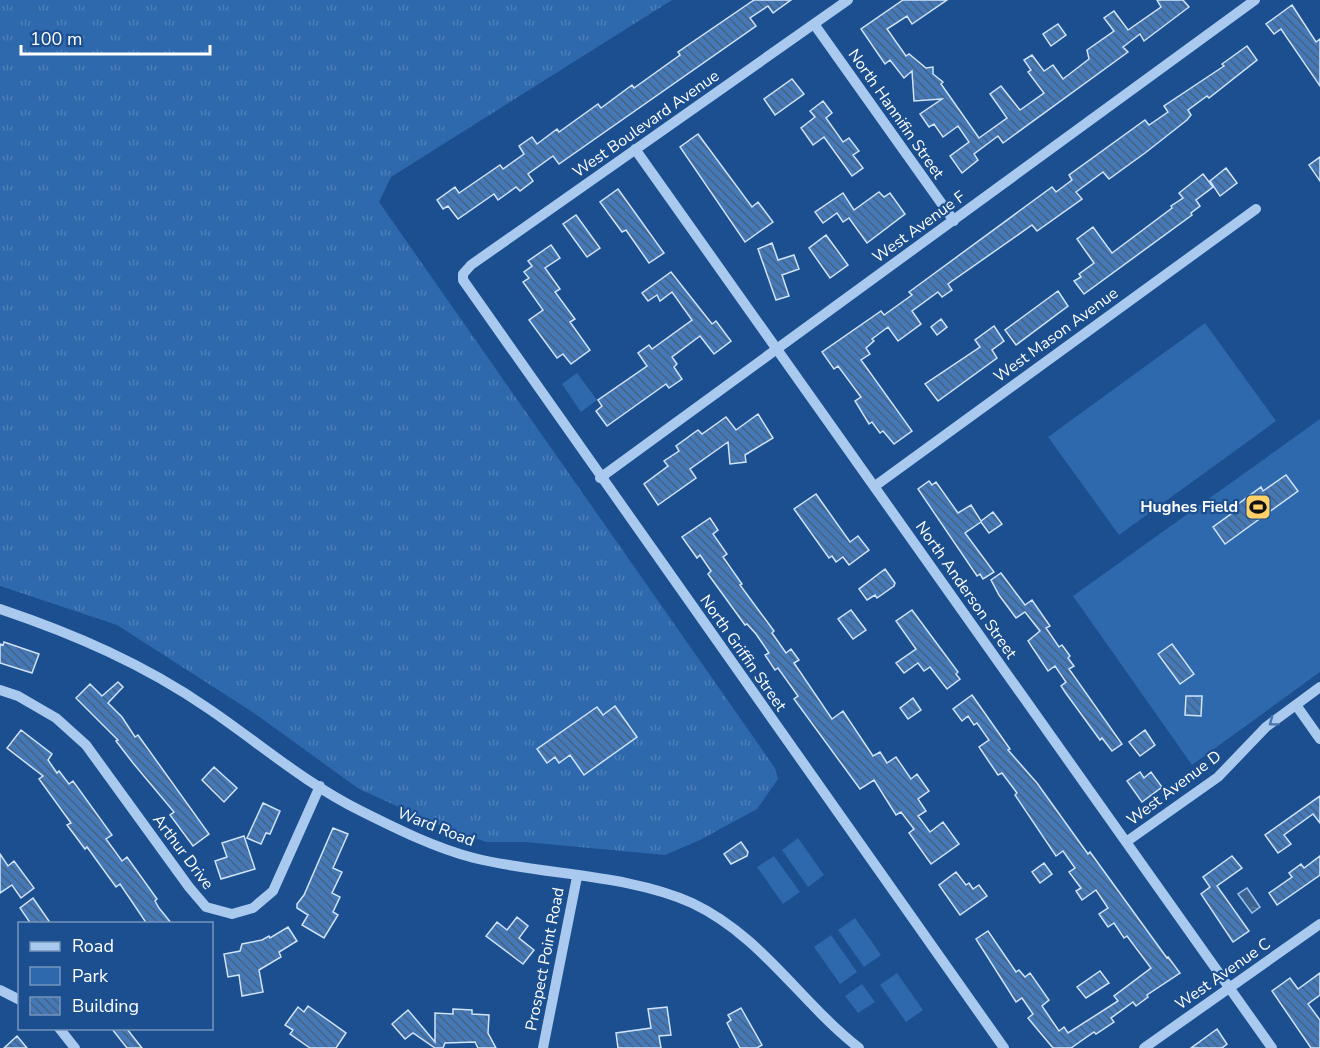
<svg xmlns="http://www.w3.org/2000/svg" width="1320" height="1048" font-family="'Nunito Sans',sans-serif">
<defs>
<pattern id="grass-tufts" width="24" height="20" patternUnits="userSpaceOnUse" patternTransform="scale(1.5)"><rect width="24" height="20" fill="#2e69ad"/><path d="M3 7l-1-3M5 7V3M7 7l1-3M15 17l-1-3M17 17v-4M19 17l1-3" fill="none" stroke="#4d80b9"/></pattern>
<pattern id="water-ripples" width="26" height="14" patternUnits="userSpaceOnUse" patternTransform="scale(1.5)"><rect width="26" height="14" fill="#3c6290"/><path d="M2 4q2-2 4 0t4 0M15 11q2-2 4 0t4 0" fill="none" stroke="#597aa1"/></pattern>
<pattern id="building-back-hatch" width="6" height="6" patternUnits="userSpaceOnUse" patternTransform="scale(1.5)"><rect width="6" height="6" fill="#4478b7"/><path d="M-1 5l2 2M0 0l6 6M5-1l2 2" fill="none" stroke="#486282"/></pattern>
</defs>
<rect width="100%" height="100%" fill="#1b4f8f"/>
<path fill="url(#grass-tufts)" d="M0 0H672L391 177 379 202 775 768 778 779 757 809 700 840 665 855 525 842H486L437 824 359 789 254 713 117 625 0 586Z"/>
<path fill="#2e69ad" d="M1205 323 1276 421 1119 535 1048 437Z
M577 373 597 400 581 412 562 384Z
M1320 419V672L1192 765 1073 596Z
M798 838 824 875 808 887 782 850Z
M774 856 800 892 783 904 757 867Z
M855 918 881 955 864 967 838 930Z
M831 935 857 972 840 984 814 947Z
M897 973 923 1010 906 1022 880 985Z
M862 984 875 1002 858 1013 845 996Z"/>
<path fill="url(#water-ripples)" stroke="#9cc4f0" stroke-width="1.5" d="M1247 888 1260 907 1252 913 1238 894Z"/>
<path fill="url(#building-back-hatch)" stroke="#cfe3fa" stroke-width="1.5" d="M754 0H791L773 13 768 6 750 18 756 26 559 164 553 156 528 174 533 181 520 191 516 187 498 200 494 194 458 219 448 206 443 209 437 200 455 187 459 193 500 165 503 169 524 154 519 146 532 137 537 144 557 129 559 132 598 104 601 108 632 85 634 88 680 55 678 52Z
M903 0H947L912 24 907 16 887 29 906 56 909 54 926 68 933 67V74L943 82 941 84 979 138 1007 118 990 94 1001 86 1020 110 1044 93 1028 72 1031 70 1024 60 1032 55 1044 71 1053 65 1063 79 1089 59 1087 50 1114 31 1104 18 1114 11 1128 30 1161 7 1157 0H1183L1189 7 1144 41 1140 34 1123 47 1128 52 1003 143 998 136 974 154 978 160 962 173 950 156 969 142 958 126 943 137 934 124 929 127 920 114 942 99 914 101 912 71 904 78 890 60 885 64 861 29Z
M1292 5 1316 42 1320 39V86L1281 29 1274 34 1266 24Z
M1058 24 1066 35 1051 46 1043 34Z
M1247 46 1257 60 1209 98 1207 96 1188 110 1191 115 1187 120 1145 153 1109 179 1103 172 1076 192 1082 199 1037 231 1032 225 948 284 952 290 942 297 938 292 912 311 921 324 898 341 888 327 872 339 874 341 866 348 870 354 861 360 912 431 894 444 883 431 880 433 872 422 869 424 855 401 861 397 838 366 834 369 822 352 881 311 884 315 912 295 909 292 1052 187 1056 192 1072 180 1069 175 1145 120 1149 125 1168 112 1164 106 1224 66 1222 64Z
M792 79 804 94 775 115 764 99Z
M823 101 832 113 826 118 843 142 849 138 859 151 853 155 863 168 852 176 824 137 813 145 801 128 815 117 810 111Z
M698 134 752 207 758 202 773 222 745 242 680 147Z
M1320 157V181L1309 165Z
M1226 168 1237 183 1220 196 1210 181Z
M1203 174 1213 187 1196 200 1200 206 1191 213 1192 215 1084 294 1074 281 1081 277 1079 274 1094 263 1077 239 1093 227 1112 253 1172 208 1171 206 1183 198 1179 193Z
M618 189 664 253 649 263 626 230 622 232 600 202Z
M879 192 884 197 890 193 905 214 867 243 849 218 843 222 837 213 823 223 815 212 843 193 854 210Z
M576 215 600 248 587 257 563 224Z
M826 235 848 265 830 278 809 248Z
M772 243 778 260 794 255 799 269 782 275 789 296 776 300 758 249Z
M551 245 560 258 545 268 560 289 555 292 575 319 570 322 590 350 571 364 563 354 557 358 529 320 543 310 523 282 529 278 524 272 532 266 528 261Z
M671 272 712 324 716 321 731 341 714 354 700 336 672 357 677 364 674 367 682 379 669 388 666 384 607 426 596 411 602 406 598 400 647 366 638 353 649 345 652 349 692 320 672 292 660 301 657 295 648 301 642 293Z
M1058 291 1068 306 1016 345 1005 330Z
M941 319 947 327 937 335 931 327Z
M994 326 1004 341 992 350 997 358 938 401 925 384 980 347 975 340Z
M758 414 773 438 745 455 746 462 730 464 728 442 690 469 696 478 658 505 644 484 668 466 664 461 679 451 676 446 698 430 702 434 726 417 736 430Z
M1286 475 1298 491 1225 544 1213 527 1235 511 1233 508 1261 487 1263 491Z
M929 481 932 485 936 482 958 513 971 505 981 521 993 512 1002 524 989 533 981 522 965 533 994 572 983 579 980 574 977 576 918 489Z
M816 494 850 542 858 536 869 550 849 565 843 557 836 562 832 556 829 558 794 509Z
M710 518 718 530 713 534 727 554 723 557 742 584 740 585 774 631 772 633 786 653 791 649 799 660 794 663 832 719 843 711 873 756 880 752 887 763 896 757 911 779 917 774 929 791 918 799 926 811 918 816 930 832 943 822 959 844 931 864 909 833 914 829 901 812 896 815 874 780 860 789 794 699 798 696 778 668 775 670 765 655 769 653 756 634 747 624 745 625 708 574 711 571 700 555 697 558 682 537Z
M885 569 895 583 894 586 877 598 875 595 867 600 859 589Z
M1001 573 1025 605 1032 600 1050 626 1046 628 1059 647 1062 645 1070 656 1068 658 1074 666 1069 669 1122 744 1112 751 1102 738 1100 740 1065 692 1061 686 1066 682 1055 666 1048 671 1028 641 1040 631 1025 612 1016 618 999 595 991 580Z
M851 610 866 630 853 639 838 619Z
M912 610 958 672 956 674 960 679 947 689 930 667 924 671 918 663 904 673 896 663 916 649 896 621Z
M4 642 39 654 32 673 0 663V644L3 645Z
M1172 644 1194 674 1180 684 1158 654Z
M118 682 123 687 108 703 122 717 135 737 138 735 209 834 193 846 170 815 174 812 133 763 116 741 118 740 76 698 90 684 102 696Z
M972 695 1010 749 1008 750 1037 783 1088 854 1090 852 1167 958 1168 957 1180 973 1147 995 1148 997 1136 1006 1133 1002 1111 1018 1114 1022 1096 1034 1094 1032 1071 1048H1053L1028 1018 1033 1014 1022 998 1016 1002 976 939 988 931 1016 972 1019 970 1025 977 1030 973 1049 1000 1042 1006 1059 1031 1064 1027 1068 1033 1118 1001 1114 996 1151 968 1127 936 1124 938 1114 923 1108 927 1099 914 1108 908 1096 890 1082 900 1076 891 1081 888 1069 872 1075 868 1063 851 1056 856 1015 795 1017 793 1002 773 998 775 979 747 989 740 977 723 974 725 968 716 962 721 953 709Z
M1186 696H1202L1201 716 1185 715Z
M913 698 921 710 908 719 900 708Z
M615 706 637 737 584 775 570 755 559 763 555 757 547 763 537 749 597 707 603 715Z
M21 730 52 754 48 760 57 773 59 771 69 784 73 781 112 835 106 839 122 861 127 857 157 899 155 901 159 908 172 924H147L120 884 116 887 87 847 85 849 67 825 71 823 39 779 43 776 7 748Z
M1145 730 1155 745 1140 756 1129 742Z
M214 767 237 788 224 802 202 780Z
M1140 772 1144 778 1151 772 1162 787 1142 802 1127 781Z
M1320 796V823L1313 814 1284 835 1291 844 1278 853 1265 835Z
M263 803 280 811 270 834 266 833 261 844 247 838Z
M333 828 348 834 333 868 342 872 332 893 340 897 333 912 338 915 324 938 302 925 308 915 297 908V904L304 895Z
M244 836 255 869 221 879 215 861 227 857 222 843Z
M741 842 748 852 747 856 731 864 724 854Z
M0 854 8 866 14 861 34 888 21 898 12 885 0 893Z
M1232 856 1242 868 1217 886 1249 931 1233 942 1201 894 1210 887 1203 877Z
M1320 856V875L1277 905 1269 893 1292 877 1289 873 1301 864 1304 868Z
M1044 863 1052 874 1040 883 1032 872Z
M956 872 966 885 969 883 973 889 979 885 987 896 960 915 939 885Z
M33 898 51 924H31L20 908Z
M517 917 528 926 519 938 534 950 523 964 486 936 497 922 507 930Z
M288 927 297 941 279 952 281 957 259 970 263 992 242 996 239 975 228 977 224 954 240 951 242 944 262 940 269 936 270 938Z
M1100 971 1109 983 1086 998 1077 987Z
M1320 973V995L1308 1004 1320 1020V1048H1311L1272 991 1290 978 1298 989Z
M308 1006 346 1033 336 1048H310L290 1034 293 1030 285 1025 298 1007 304 1012Z
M667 1007 671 1035 659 1036 661 1048H618L616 1033 651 1028 648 1009Z
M741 1008 762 1045 757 1048H740L727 1023 731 1020 728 1015Z
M453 1009 472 1010V1014L489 1015 488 1033 496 1048H478L475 1042 445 1043 443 1048H435L413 1033 405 1039 392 1024 408 1010 435 1042V1013L453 1014Z
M112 1029H127L142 1048H127Z
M1217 1029 1227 1044 1222 1048H1191Z
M17 1036 27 1048H4Z"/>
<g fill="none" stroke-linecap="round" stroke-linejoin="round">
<path stroke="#a9c9ee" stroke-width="10" d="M848 0 471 265 463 274V280L1004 1048
M814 24 954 221
M635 149 1272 1048
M600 478 1255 0
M875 486 1256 209
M0 609C74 634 144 664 209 709 259 743 306 784 361 811 397 829 435 848 474 858 542 875 629 874 692 903 762 936 800 1002 859 1048
M0 690 18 696 56 718 86 745 189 887 206 907 232 914 253 908 273 891 320 786
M1296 705 1320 739
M1126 842 1218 777 1266 727 1320 687
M0 990 20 1000
M59 1028 75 1048
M543 1048 577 877
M1144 1048 1320 924"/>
</g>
<defs><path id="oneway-chevron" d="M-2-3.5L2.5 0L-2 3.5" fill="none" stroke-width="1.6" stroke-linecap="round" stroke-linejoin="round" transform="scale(1.5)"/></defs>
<use stroke="#4674ac" href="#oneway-chevron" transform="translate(1273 722) rotate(143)"/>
<defs>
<g id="stadium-square" transform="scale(1.35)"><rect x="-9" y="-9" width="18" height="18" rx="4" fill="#ffd166" stroke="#1b4f8f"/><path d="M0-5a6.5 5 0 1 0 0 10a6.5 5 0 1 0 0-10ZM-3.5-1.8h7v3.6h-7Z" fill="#111"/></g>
</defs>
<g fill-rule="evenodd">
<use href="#stadium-square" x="1258" y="507"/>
</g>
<g text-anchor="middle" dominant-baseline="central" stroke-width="4.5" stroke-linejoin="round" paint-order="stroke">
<g font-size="16" fill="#fff" stroke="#1b4f8f">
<text transform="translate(896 114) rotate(55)">North Hannifin Street</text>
<text transform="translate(646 124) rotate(-35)">West Boulevard Avenue</text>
<text transform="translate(919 227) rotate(-36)">West Avenue F</text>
<text transform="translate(1056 335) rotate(-36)">West Mason Avenue</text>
<text transform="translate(966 590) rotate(55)">North Anderson Street</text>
<text transform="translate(743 653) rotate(55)">North Griffin Street</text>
<text transform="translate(1174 788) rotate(-37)">West Avenue D</text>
<text transform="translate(436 827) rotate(21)">Ward Road</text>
<text transform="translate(183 852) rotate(53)">Arthur Drive</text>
<text transform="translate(545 959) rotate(-79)">Prospect Point Road</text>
<text transform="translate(1223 974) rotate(-35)">West Avenue C</text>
</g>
<g font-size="16" font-weight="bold" fill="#fff" stroke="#1b4f8f" text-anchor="end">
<text x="1238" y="507">Hughes Field</text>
</g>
</g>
<rect x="18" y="922" width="195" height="108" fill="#1b4f8f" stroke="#7695bc" stroke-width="1.5"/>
<rect x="30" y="942" width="30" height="9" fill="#a9c9ee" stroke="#7695bc" stroke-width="1.5"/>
<text x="72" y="952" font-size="18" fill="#ffffff">Road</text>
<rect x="30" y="967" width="30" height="18" fill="#2e69ad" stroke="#7695bc" stroke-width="1.5"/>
<text x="72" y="982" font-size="18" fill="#ffffff">Park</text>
<rect x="30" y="997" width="30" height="18" fill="url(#building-back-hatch)" stroke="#7695bc" stroke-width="1.5"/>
<text x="72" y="1012" font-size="18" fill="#ffffff">Building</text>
<path d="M21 45v9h189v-9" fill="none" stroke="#ffffff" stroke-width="3"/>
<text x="30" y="45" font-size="18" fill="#ffffff" stroke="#1b4f8f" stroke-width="4.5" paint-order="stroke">100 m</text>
</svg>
